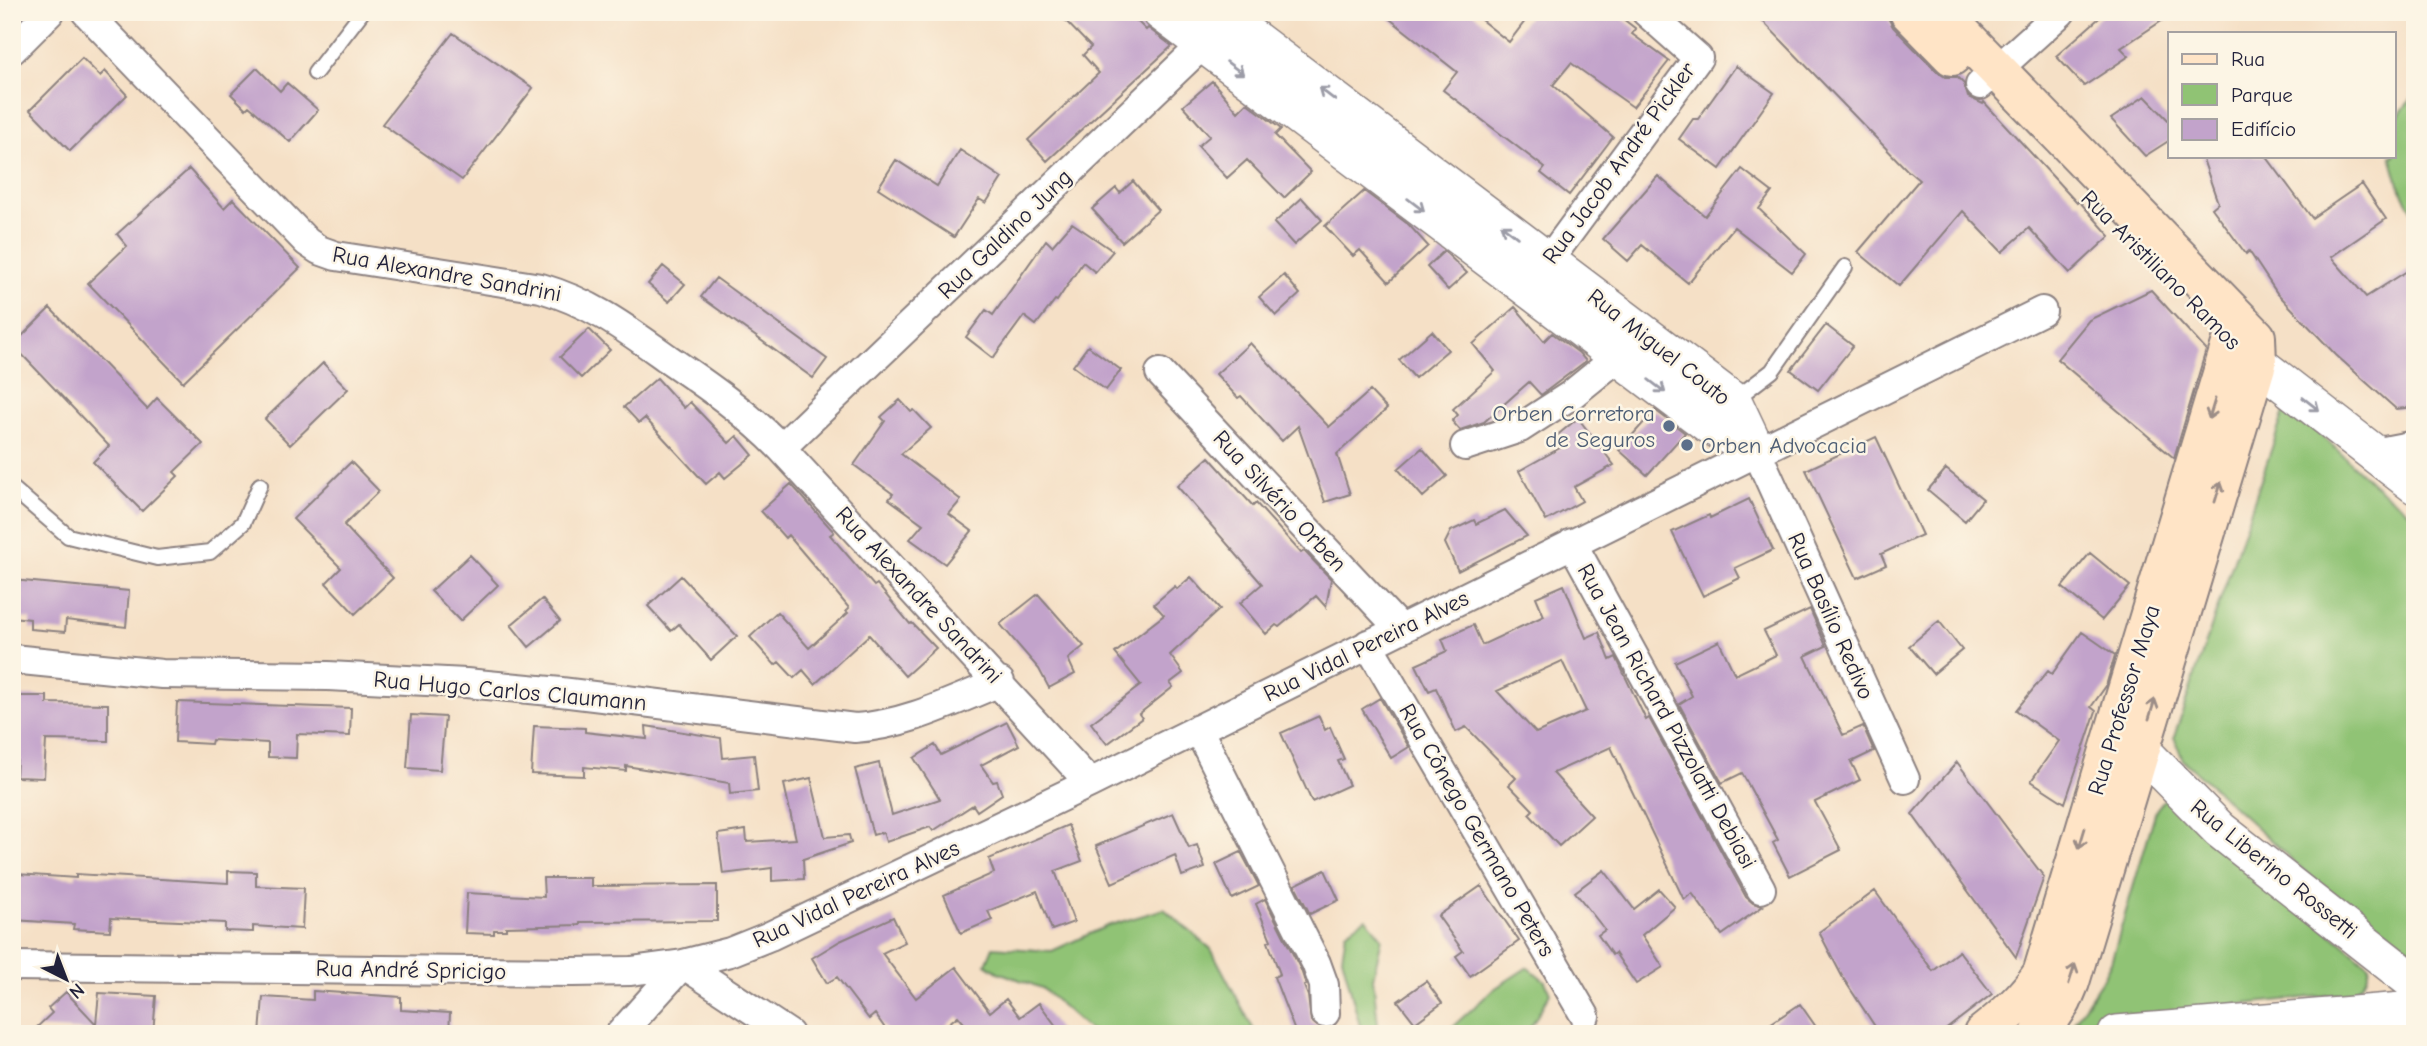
<svg xmlns="http://www.w3.org/2000/svg" width="2427" height="1046" font-family="'Comic Neue',sans-serif">
<rect width="100%" height="100%" fill="#fcf5e5"/>
<filter id="ink" filterUnits="userSpaceOnUse"><feTurbulence type="fractalNoise" baseFrequency=".0143" numOctaves="2"/><feDisplacementMap in="SourceGraphic" scale="14" xChannelSelector="R" yChannelSelector="G"/><feConvolveMatrix kernelMatrix="1 2 1 2 8 2 1 2 1" color-interpolation-filters="sRGB"/></filter>
<filter id="wash" filterUnits="userSpaceOnUse"><feTurbulence type="fractalNoise" baseFrequency=".00686" numOctaves="4" result="noise"/><feDisplacementMap in="SourceGraphic" scale="28" xChannelSelector="R" yChannelSelector="G"/><feGaussianBlur stdDeviation="1.57" result="paint"/><feColorMatrix in="noise" values="0 0 0 0 0 0 0 0 0 0 0 0 0 0 0 0 0 1.4 0 .05"/><feComposite in="paint" operator="in"/></filter>
<g filter="url(#wash)">
<rect width="100%" height="100%" fill="#f5e0c6"/>
<path fill="#90c374" stroke="#597258" stroke-width="2" d="M2415 94V215L2400 188 2391 156H2394V121Z
M2295 410 2373 484 2415 517V952L2315 881 2183 760 2174 737 2284 412Z
M2167 796 2370 966C2368 979 2362 987 2350 993L2074 1022 2102 980 2111 962 2156 810Z
M1164 909 1211 949 1256 1034H1094L1042 988 998 972 986 964 993 947 1052 951 1107 926Z
M1366 918 1382 938 1373 978 1379 1034H1362L1342 957 1346 932Z
M1528 967 1545 981 1550 993 1527 1034H1441L1450 1029 1494 989Z"/>
<g id="blocks">
<path fill="#c2a3cb" fill-rule="evenodd" d="M1057 12H1128L1146 30 1148 28 1172 46 1047 161 1028 140 1099 73 1083 55 1091 47Z
M1381 12H1471L1509 42 1532 12H1614L1636 29 1632 34 1669 61 1633 107 1571 63 1553 85 1613 137 1569 195 1541 173 1545 168 1443 90 1457 72Z
M1754 12H1888V18L1893 27 1936 71 1945 77H1957L1964 84 1968 97 1983 104 1984 102 2077 203 2079 201 2110 236 2070 273 2029 228 2002 252 1963 211 1899 286 1858 252 1919 180 1907 170Z
M2106 12H2175L2121 48 2129 56 2084 86 2056 56Z
M453 33 533 88 462 180 382 124Z
M82 58 100 76 105 71 127 95 70 151 30 110Z
M1736 66 1774 93 1720 169 1679 139 1693 119H1698Z
M257 68 280 91 287 83 318 110 290 142 249 106 246 109 231 94Z
M1212 81 1238 112 1247 103 1281 129 1275 135 1311 172 1284 198 1247 160 1227 178 1198 146 1210 136 1183 106Z
M2145 96 2170 122V140L2145 156 2111 119Z
M960 150 1002 178 986 203 979 199 954 237 878 188 896 160 937 186Z
M2202 156H2266L2312 218 2362 184 2386 219 2331 257 2366 297 2415 266V407L2396 409 2336 355 2277 293 2249 251 2246 254 2212 208 2218 203Z
M189 169 224 208 233 199 300 268 183 382 88 283 127 246 117 234Z
M1742 169 1772 192 1759 209 1806 254 1792 272 1734 227 1688 283 1642 245 1628 261 1603 239 1658 176 1705 216Z
M1133 181 1158 210 1122 242 1092 209 1116 188 1120 193Z
M1364 191 1409 225 1428 246 1389 282 1360 250 1353 256 1325 226Z
M1302 198 1322 220 1294 245 1274 223Z
M1072 223 1113 251 1095 272 1083 262 1057 301 1055 300 1036 325 1024 316 993 358 966 337 986 310 993 315 1046 240 1052 246Z
M1444 251 1467 273 1448 290 1427 267Z
M663 266 685 284 669 302 648 284Z
M1284 275 1300 294 1276 316 1259 297Z
M716 278 827 359 813 378 701 297Z
M2151 290 2206 350 2174 458 2057 359 2089 320Z
M1515 307 1544 341 1552 333 1579 353 1586 361 1541 395 1529 382 1484 422 1460 430 1452 421 1458 415 1453 409 1495 371 1473 344Z
M50 308 147 409 157 398 203 444 174 472 178 476 142 511 93 462 109 446 13 345Z
M1826 325 1853 346 1818 390 1791 370Z
M589 329 610 350 581 378 560 357Z
M1432 331 1448 350 1415 378 1399 360Z
M1250 343 1329 427 1370 391 1387 409 1337 454 1350 494 1325 502 1298 426 1282 441 1241 396 1238 398 1216 374Z
M1088 346 1121 370 1106 390 1073 366Z
M323 363 348 389 290 445 265 419Z
M657 378 684 408 690 402 729 443 737 436 753 455 725 478 720 472 706 484 645 418 639 423 624 407Z
M900 400 911 412 914 410 931 428 901 454 961 500 949 514 972 531 945 564 910 539 923 524 889 499 893 494 854 465 885 421 881 417Z
M1655 410 1685 433 1647 475 1619 450Z
M1578 418 1614 465 1574 487 1582 501 1546 521 1519 471 1560 448 1554 438Z
M1876 437 1922 535 1881 554 1886 565 1857 578 1806 470Z
M1422 448 1447 476 1423 497 1398 469Z
M1209 457 1253 506 1256 503 1301 553 1304 551 1331 579 1326 607 1316 596 1279 627 1276 625 1266 634 1240 603 1262 584 1177 486Z
M351 462 379 491 344 525 393 578 355 614 326 583 341 568 293 519Z
M1946 469 1983 499 1965 521 1928 490Z
M791 484 834 532 830 535 874 586 877 584 910 624 912 623 936 648 905 676 869 635 815 684 803 670 794 678 779 662 775 665 750 637 777 612 809 648 848 613 846 611 849 608 816 568 788 535 785 538 761 511Z
M1749 499 1773 550 1735 568 1740 578 1703 596 1672 532 1709 515 1710 518Z
M1505 510 1527 536 1458 571 1445 543 1451 531 1474 520 1476 524Z
M2090 553 2130 586 2102 620 2062 587Z
M470 555 498 585 460 621 431 591Z
M681 576 737 636 711 660 679 624 671 631 648 606Z
M1191 577 1220 609 1170 655 1183 673 1170 683 1173 687 1139 714 1142 718 1107 744 1091 723 1141 685 1115 653 1164 615 1154 604 1175 586 1177 589Z
M12 580 129 591 126 627 66 620 65 632 30 629V619L12 617Z
M1564 585 1586 638 1599 632 1610 660 1616 657 1646 720 1649 718 1746 897 1753 903 1763 906 1722 935 1692 893 1684 900 1611 747 1553 773 1592 816 1559 846 1529 814 1533 810 1509 785 1516 778 1466 727 1456 732 1436 688 1429 691 1416 665 1447 651 1442 639 1473 625 1482 645 1544 616 1536 597ZM1562 661 1586 711 1536 733 1497 691Z
M1038 594 1084 646 1068 659 1075 674 1049 688 1039 669 1000 624Z
M542 599 560 621 529 647 511 625Z
M1810 609 1826 646 1805 656 1843 735 1863 726 1874 751 1851 762 1860 780 1815 802 1841 850 1790 876 1773 843 1778 840 1742 773 1722 783 1679 704 1692 696 1675 662 1719 641 1735 675 1776 655 1764 631Z
M1939 621 1962 650 1933 674 1909 646Z
M2082 632 2115 655 2106 686 2091 707 2096 711 2065 803 2031 781 2059 741 2016 710 2048 671 2052 674Z
M12 696H47V703L108 704V741L46 740 44 778 16 777 18 741H12Z
M1380 698 1409 747 1391 758 1362 709Z
M177 702 351 708 350 736 297 734 296 758 268 757V743L212 740 211 744 175 742Z
M411 715 445 717 440 770 407 768Z
M1319 716 1325 730 1330 727 1344 759 1338 761 1349 785 1312 802 1281 733Z
M1007 722 1019 745 981 765 993 782 997 781 1002 794 977 811 973 805 933 831 930 827 886 842 883 832 873 835 855 769 879 763 892 815 940 799 914 758 935 745 941 755Z
M534 726 585 728V732L647 739 646 726 721 738 723 758 754 755 758 791 730 794 729 783 626 766V771L584 767V776L531 774Z
M1957 762 2044 877 2016 957 1912 814Z
M811 778 825 837 849 835 851 843 803 859 804 879 772 881V868L723 874 718 834 746 830 747 842 796 839 784 784Z
M1173 813 1189 848 1197 845 1205 868 1182 876 1175 855 1112 883 1096 846Z
M1068 825 1082 861 1055 871 1074 922 1052 930 1037 891 988 911 992 920 961 933 944 895 994 873 989 859Z
M1241 852 1259 886 1232 899 1216 864Z
M1325 870 1339 900 1310 914 1295 885Z
M1604 870 1634 909 1659 889 1675 907 1642 935 1663 967 1636 984 1615 953 1612 955 1598 935 1605 930 1575 892Z
M228 871 256 872V886L304 888 302 929 253 926V932L225 931V923L111 918 110 931 73 929 74 924 14 920 17 874 76 878V874L228 883Z
M543 878H591V886L717 885V921L580 922V925L506 927V930H494V934L465 933 467 893 544 897Z
M1481 886 1519 941 1470 976 1456 956 1463 951 1438 916Z
M1875 891 1933 971 1959 951 1992 994 1940 1034H1880L1843 978 1819 932Z
M1265 899 1301 970 1306 985 1304 986 1308 996 1311 1021 1320 1028 1322 1034H1296L1274 977 1280 974 1268 942 1271 940 1256 904Z
M893 917 905 942 882 953 916 998 956 967 990 1012 1006 999 1020 1017 1039 1003 1062 1034H961L968 1028 958 1016 935 1034H889L875 1014 869 1019 837 977 827 983 812 958 840 941Z
M1426 981 1442 1003 1415 1023 1398 1001Z
M313 991 401 997V1010L450 1013 449 1034H260L263 997 313 1000Z
M66 992 96 1024 99 993 156 996 153 1034 36 1028 52 1013 48 1008Z
M1800 1004 1821 1034H1755Z"/>
</g>
</g>
<g filter="url(#ink)">
<use href="#blocks" fill-opacity="0" stroke="#8c8180" stroke-width="2"/>
<g fill="none" stroke-linecap="round" stroke-linejoin="round">
<g stroke="#8c8180" stroke-width="18">
<path id="service" d="M315 73 362 12
M1734 400 1772 371 1845 267
M12 488 68 536 157 558 210 552 243 523 260 485"/>
</g>
<g stroke="#8c8180" stroke-width="32">
<path id="minor" d="M86 12 307 242 319 250 336 256 541 288C592 303 625 328 667 358 707 385 747 413 781 448L1090 783
M12 50 50 12
M1980 85 2061 12
M1537 276 1698 58 1646 12
M1160 373 1400 629
M1465 446 1520 428 1571 395 1618 357
M781 448 1217 31
M1757 452 1905 779
M2374 453 2415 445
M1572 543 1761 889
M1368 644 1585 1016
M12 659 162 674 328 676 466 683 561 692 855 728C906 725 953 701 1000 682
M1198 729 1316 963 1324 985 1325 1013
M12 966 573 972 631 971 683 964 789 1034
M620 1034 683 964 730 952 770 936 1090 783 2042 311"/>
</g>
<g stroke="#8c8180" stroke-width="40">
<path id="tertiary" d="M1161 12 1708 424 1757 452
M1218 12 1733 401 1757 452
M2257 363 2415 485
M2140 749 2220 830 2415 983
M2117 1034 2415 1010"/>
</g>
<g stroke="#8c8180" stroke-width="42">
<path id="secondary" d="M1909 12 1952 56
M1941 12 2256 337 2257 363 2070 982 2062 1001 2040 1034
M1983 1034C2006 1016 2025 999 2042 974L2231 344"/>
</g>
<use href="#service" stroke="#fff" stroke-width="14"/>
<use href="#minor" stroke="#fff" stroke-width="28"/>
<use href="#tertiary" stroke="#fff" stroke-width="37"/>
<use href="#secondary" stroke="#ffe4c6" stroke-width="38"/>
</g>
<defs><path id="oneway-shaft" d="M-6 0H5M1.5-3L5.5 0L1.5 3" fill="none" stroke-width="1.6" stroke-linecap="round" stroke-linejoin="round" transform="scale(1.75)"/></defs>
<g stroke="#9c9ca7">
<use href="#oneway-shaft" transform="translate(1235 68) rotate(37)"/>
<use href="#oneway-shaft" transform="translate(1327 94) rotate(-143)"/>
<use href="#oneway-shaft" transform="translate(1416 205) rotate(37)"/>
<use href="#oneway-shaft" transform="translate(1509 231) rotate(-143)"/>
<use href="#oneway-shaft" transform="translate(1657 386) rotate(37)"/>
<use href="#oneway-shaft" transform="translate(2311 404) rotate(38)"/>
</g>
<g stroke="#9c8d87">
<use href="#oneway-shaft" transform="translate(2212 409) rotate(107)"/>
<use href="#oneway-shaft" transform="translate(2218 492) rotate(-73)"/>
<use href="#oneway-shaft" transform="translate(2152 709) rotate(-73)"/>
<use href="#oneway-shaft" transform="translate(2082 838) rotate(107)"/>
<use href="#oneway-shaft" transform="translate(2072 974) rotate(-72)"/>
</g>
</g>
<g fill="#5c6f8a" stroke="#fcf5e5" stroke-width="2.5">
<circle cx="1669" cy="426" r="7"/>
<circle cx="1687" cy="445" r="7"/>
</g>
<g text-anchor="middle" dominant-baseline="central" stroke-width="5" stroke-linejoin="round" paint-order="stroke">
<g font-size="23" fill="#22223b" stroke="#fcf5e5">
<text transform="translate(1619 163) rotate(-54)">Rua Jacob André Pickler</text>
<text transform="translate(1005 234) rotate(-44)">Rua Galdino Jung</text>
<text transform="translate(2161 270) rotate(45)">Rua Aristiliano Ramos</text>
<text transform="translate(447 274) rotate(10)">Rua Alexandre Sandrini</text>
<text transform="translate(1659 347) rotate(38)">Rua Miguel Couto</text>
<text transform="translate(1280 501) rotate(47)">Rua Silvério Orben</text>
<text transform="translate(919 595) rotate(47)">Rua Alexandre Sandrini</text>
<text transform="translate(1831 616) rotate(66)">Rua Basílio Redivo</text>
<text transform="translate(1366 646) rotate(-26)">Rua Vidal Pereira Alves</text>
<text transform="translate(510 691) rotate(5)">Rua Hugo Carlos Claumann</text>
<text transform="translate(2124 700) rotate(-73)">Rua Professor Maya</text>
<text transform="translate(1667 716) rotate(61)">Rua Jean Richard Pizzolatti Debiasi</text>
<text transform="translate(1477 830) rotate(60)">Rua Cônego Germano Peters</text>
<text transform="translate(2274 869) rotate(39)">Rua Liberino Rossetti</text>
<text transform="translate(856 894) rotate(-25)">Rua Vidal Pereira Alves</text>
<text transform="translate(411 970) rotate(1)">Rua André Spricigo</text>
</g>
<g font-size="23" fill="#4e5e75" stroke="#fcf5e5" text-anchor="end">
<text x="1655" y="413">Orben Corretora<tspan x="1655" dy="26">de Seguros</tspan></text>
<text x="1701" y="445" text-anchor="start">Orben Advocacia</text>
</g>
</g>
<rect width="2427" height="1046" fill="none" stroke="#fcf5e5" stroke-width="42"/>
<rect x="2168" y="32" width="228" height="126" fill="#fcf5e5" stroke="#a5a1a1" stroke-width="2"/>
<rect x="2182" y="54" width="35" height="10" fill="#ffe4c6" stroke="#a5a1a1" stroke-width="2"/>
<text x="2231" y="66" font-size="21" fill="#22223b">Rua</text>
<rect x="2182" y="84" width="35" height="21" fill="#90c374" stroke="#a5a1a1" stroke-width="2"/>
<text x="2231" y="102" font-size="21" fill="#22223b">Parque</text>
<rect x="2182" y="119" width="35" height="21" fill="#c2a3cb" stroke="#a5a1a1" stroke-width="2"/>
<text x="2231" y="136" font-size="21" fill="#22223b">Edifício</text>
<g transform="translate(66 979) rotate(138)" stroke="#fcf5e5" stroke-width="5" paint-order="stroke">
<path d="M0-5L12 26L0 18L-12 26Z" fill="#22223b"/>
<text y="-10" font-size="19" font-weight="bold" text-anchor="middle" fill="#22223b">N</text>
</g>
</svg>
